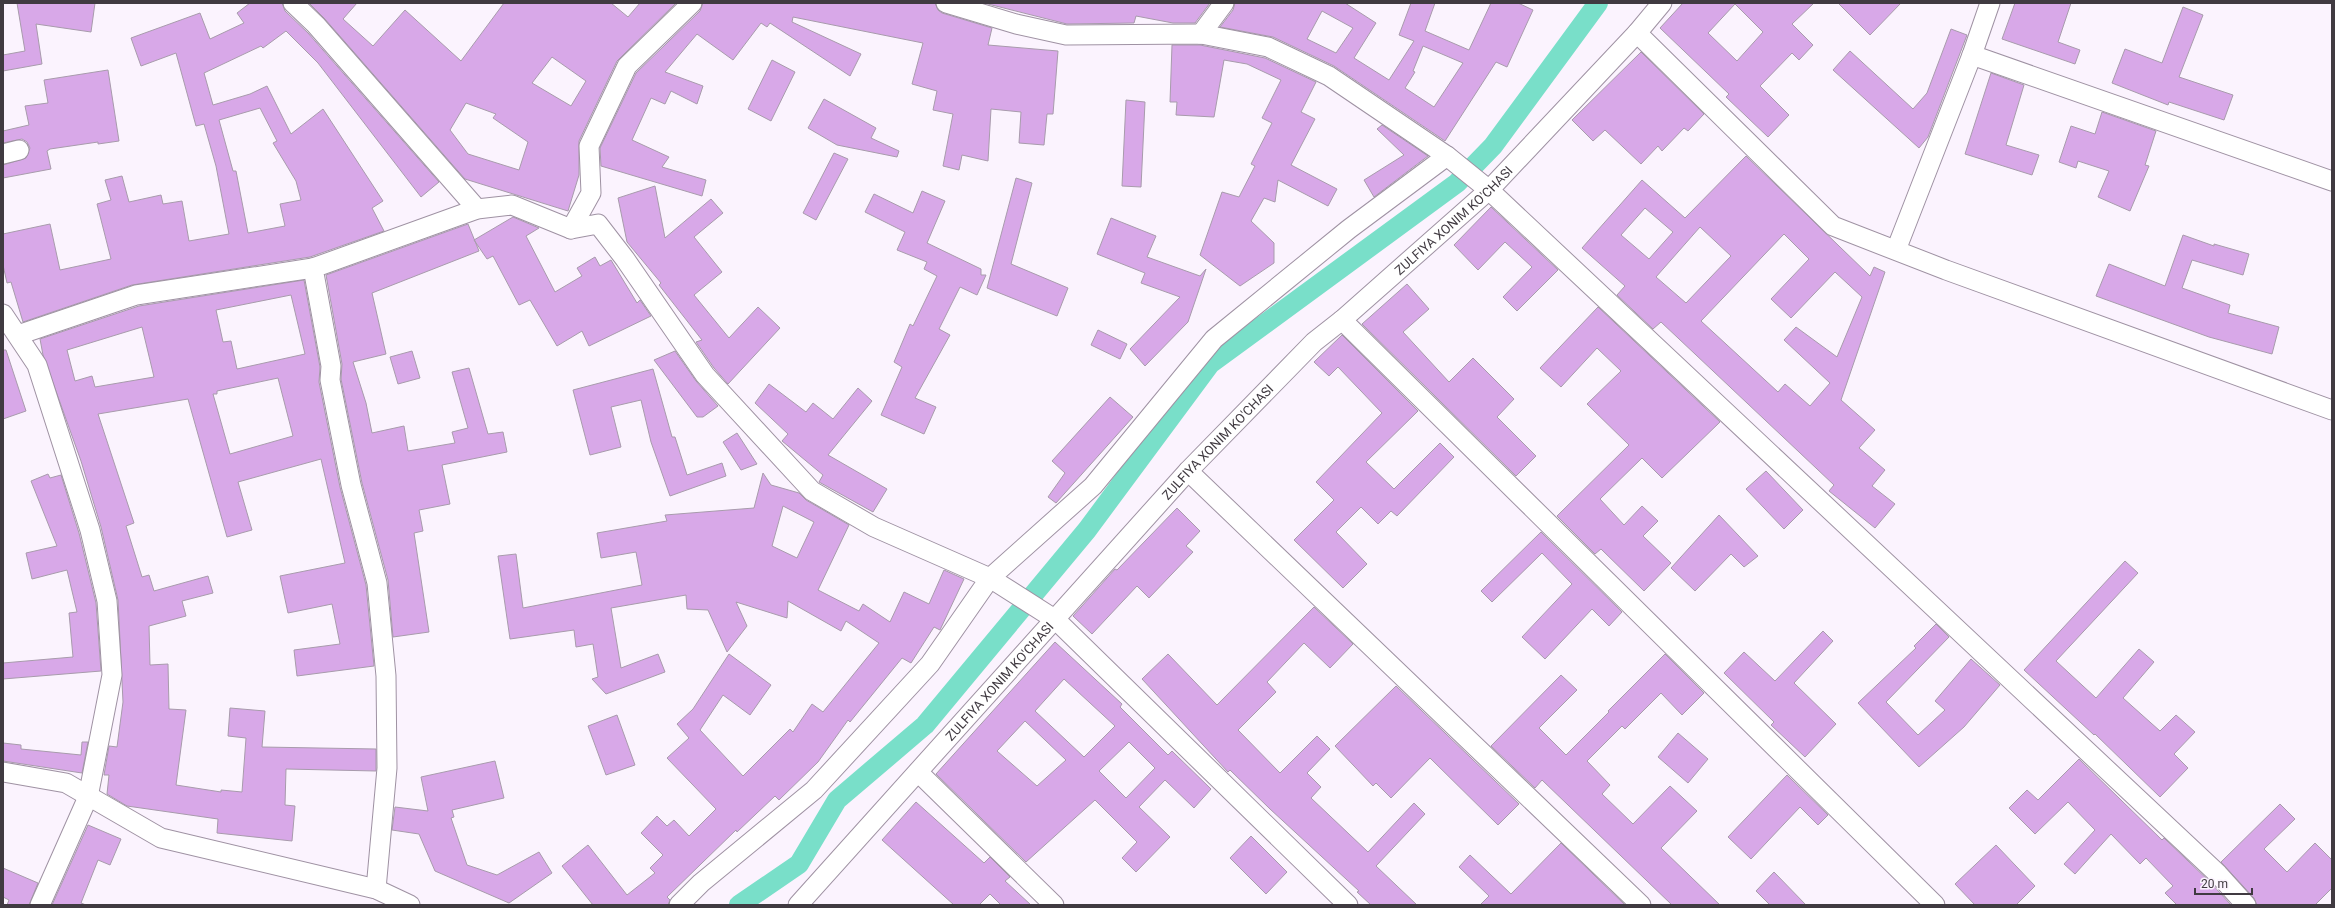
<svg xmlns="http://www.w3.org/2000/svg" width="2335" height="908" font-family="Roboto,sans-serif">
<rect width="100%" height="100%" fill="#fbf3fe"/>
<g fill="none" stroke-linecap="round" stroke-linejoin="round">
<path stroke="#79dfc9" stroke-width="20" d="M739 905 799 864 837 800 925 725 1087 530 1210 364 1457 183 1493 146 1598 3"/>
</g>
<path fill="#d8a8e8" stroke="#a89bac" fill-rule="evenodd" d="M17 3H95L91 32 36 24 42 64 3 71V55L25 51Z
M250 3H282L285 11 308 33 439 182 421 197 318 63 286 31 263 48 261 46 204 73 213 105 250 94 267 86 291 134 323 109 383 201 372 208 384 231 310 257 132 285 23 322 11 282 7 283 3 265V234L50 224 60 270 111 259 97 204 111 200 105 180 122 176 129 202 161 195 163 204 182 201 189 241 229 234 216 166 204 124 196 126 176 53 141 66 131 38 200 13 210 39 244 23 237 13ZM260 108 277 141 273 143 296 181 301 200 280 204 285 226 248 233 236 171H233L219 120Z
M309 3H357L343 19 373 46 405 10 461 61 504 3H611L628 17 640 3H676L617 61 579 141V175L568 211 465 179 324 18ZM552 57 586 81 571 106 532 83ZM466 103 496 114 493 118 528 142 519 170 468 154 450 130Z
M703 3H935L938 10 942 13 992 28 988 45 1058 51 1053 114H1047L1044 145 1019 143 1021 112 991 109 988 161 962 155 959 170 943 166 953 114 933 110 937 91 912 84 923 43 793 17 792 22 861 54 850 76 770 23 767 27 761 23 733 60 697 34 665 72 703 86 697 104 671 91 665 104 651 98 632 140 669 157 662 167 706 180 702 196 601 166 600 148 636 73 700 11Z
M984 3H1210L1195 23H1173L1136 16 1134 23 1067 24Z
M1235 3H1345L1376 23 1354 58 1389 80 1414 41 1399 35 1411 3H1435L1425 31 1469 50 1491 3H1518L1533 10 1507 67 1496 62 1445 141 1334 66 1273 37 1220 27 1233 10ZM1322 11 1353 28 1336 53 1307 39ZM1423 46 1463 63 1434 107 1405 88 1415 72 1413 71Z
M1683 3H1814L1792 24 1813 45 1799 60 1792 53 1760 86 1789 115 1768 137 1726 97 1729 94 1660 28ZM1735 4 1763 32 1737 61 1708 33Z
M1838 3H1901L1870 35Z
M2015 3H2071L2058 42 2080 50 2075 64 2002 39Z
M2183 7 2203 15 2179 77 2233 95 2224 120 2169 102 2168 105 2112 83 2125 49 2162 63Z
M1951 29 1967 35 1928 137 1919 148 1833 70 1850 51 1913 109 1927 93Z
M1172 45H1200L1265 58 1316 82 1301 112 1315 119 1291 165 1337 189 1328 206 1278 180 1275 202 1264 198 1251 221 1274 243V263L1240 286 1200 255 1222 192 1239 197 1255 166 1251 164 1272 123 1262 118 1281 80 1247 64 1224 60 1214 117 1176 115 1177 102H1170Z
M1641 52 1704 114 1688 131 1684 128 1662 151 1658 146 1641 164 1605 130 1593 141 1572 120Z
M772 60 795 72 771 121 748 109Z
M108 70 119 141 98 144V142L50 149 47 151 51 169 3 178V165L26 158 30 148 27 142 22 139 3 143V131L29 125 25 106 48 103 44 80Z
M1991 73 2024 85 2006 145 2039 155 2032 175 1965 154Z
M824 99 876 128 871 138 899 151 897 157 837 145 808 128Z
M1126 100 1145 102 1141 187 1122 186Z
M2102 112 2156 131 2145 165 2149 166 2130 211 2098 197 2109 171 2078 161 2076 168 2059 162 2071 126 2095 134Z
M1382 125 1428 156 1374 197 1364 180 1404 155 1377 129Z
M834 153 848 159 816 220 803 213Z
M1746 156 1870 276 1874 267 1885 272 1841 400 1875 430 1859 448 1885 470 1872 486 1895 504 1875 528 1829 491 1834 485 1661 322 1653 329 1617 295 1625 286 1582 248 1642 180 1685 218ZM1645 208 1673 232 1649 259 1621 235ZM1700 227 1731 256 1686 303 1656 277ZM1784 234 1809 259 1771 299 1791 318 1835 272 1862 297 1837 357 1796 327 1784 340 1830 383 1810 406 1785 384 1778 392 1701 321Z
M1016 178 1032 183 1011 264 1068 288 1057 316 987 288Z
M655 186 665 238 711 199 723 213 694 237 722 272 694 295 729 338 758 307 780 328 728 384 714 368 696 342 702 340 659 285 661 283 627 242 618 198Z
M922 191 945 201 927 243 981 269V275H986L977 295 960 287 939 329 950 335 915 398 936 407 924 434 881 415 902 367 894 362 910 324 913 326 937 276 924 269 927 262 897 250 905 232 865 212 874 194 913 213Z
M1491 207 1558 270 1517 311 1503 297 1532 267 1505 242 1478 270 1454 245Z
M513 217 539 228 526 236 555 292 582 276 577 268 595 257 600 266 611 260 637 303 640 300 651 316 589 346 582 331 557 346 530 300 519 305 493 256 487 259 474 240Z
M1111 218 1156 236 1147 257 1200 276 1206 269 1188 322 1145 366 1130 349 1180 297 1141 283 1145 273 1097 254Z
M468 224 479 251 372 293 386 354 353 362 366 403 372 433 404 426 408 451 455 443 452 432 468 428 452 372 469 368 488 434 503 432 507 452 442 465 450 504 419 510 423 531 414 533 429 632 393 637 388 580 362 483 341 379 342 364 326 275Z
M2183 235 2214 246V244L2249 254 2243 275 2192 260 2182 288 2230 305 2228 313 2279 327 2272 354 2209 337 2096 296 2109 264 2165 286Z
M304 280 320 367 319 382 340 487 366 585 374 666 297 676 294 650 340 644 332 604 288 613 280 576 345 563 321 459 238 482 252 530 227 537 188 399 98 414 134 523 126 526 142 577 149 575 154 591 208 576 213 593 182 601 186 616 149 626 150 665 168 664 169 709 186 710 176 785 221 792V790L242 792 246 738 228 736 230 708 265 711 262 747 376 749V771L286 769 285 805 295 806 292 841 217 833 218 819 127 806 107 794 109 775H104L109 746 117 747 123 702 118 600 101 527 81 461 43 355 40 339 139 306ZM291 295 305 354 237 369 231 341 223 342 216 310ZM142 327 154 377 95 387 92 376 75 381 67 350ZM278 378 293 436 230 454 213 394H217V391Z
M1407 284 1429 309 1403 332 1449 382 1473 358 1514 399 1497 417 1536 456 1516 476 1362 324Z
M1598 307 1720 422 1662 478 1642 458 1600 499 1624 525 1642 506 1658 521 1643 536 1671 563 1644 591 1601 549 1595 554 1557 516 1629 445 1587 404 1621 371 1597 348 1561 387 1540 368Z
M1098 330 1127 344 1120 359 1091 345Z
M1342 335 1418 411 1366 462 1394 489 1440 443 1454 457 1397 516 1391 511 1378 524 1361 507 1336 532 1367 564 1343 588 1294 540 1334 500 1316 482 1382 413 1338 367 1329 376 1314 362Z
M3 350H6L26 411 3 419Z
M412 351 420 378 398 384 390 357Z
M675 351 696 381 718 406 703 417H697L654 360Z
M653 369 672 437H675L687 475 722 463 726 476 670 496 651 442 641 400 611 407 621 447 590 455 573 390Z
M769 384 806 412 813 403 833 419 858 388 872 401 828 455 887 489 873 512 819 482 823 475 782 441 788 434 755 403Z
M1110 397 1133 417 1056 503 1048 497 1065 473 1052 461Z
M737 433 757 464 741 470 723 442Z
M1766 471 1803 510 1784 529 1746 489Z
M763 473 771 485 799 493 806 500 849 525 818 590 859 611 863 604 890 622 904 592 929 604 944 570 964 579 940 630 934 627 911 663 902 658 850 722 848 720 818 762 779 800 775 796 737 832 736 830 667 897 670 900 668 905H593L562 866 588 845 627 895 655 873 650 868 663 855 641 833 657 816 667 826 674 820 689 836 716 809 667 758 689 738 677 724 693 709 729 654 771 685 750 715 723 695 700 730 743 776 790 729 793 732 812 704 823 712 879 643 846 621 841 631 788 601 787 618 736 602 747 626 727 652 708 610 687 609 686 595 611 608 621 668 658 654 665 672 606 694 592 679 598 677 593 644 576 647 574 630 510 639 498 556 516 554 523 608 642 585 636 552 601 558 597 533 667 521 665 515 754 508ZM783 506 814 522 797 558 772 546Z
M48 474 50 478 61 475 79 533 96 603 101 671 3 679V663L73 657 69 613 77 612 67 570 32 579 26 553 57 546 31 481Z
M1177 508 1200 531 1186 546 1193 552 1149 598 1137 586 1092 634 1073 616 1115 569 1117 570Z
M1719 515 1758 556 1744 567 1731 554 1695 591 1671 568Z
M1541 532 1622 612 1609 626 1592 609 1545 659 1522 637 1572 584 1542 553 1492 602 1481 591Z
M2125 561 2138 573 2056 661 2096 698 2139 649 2154 662 2123 698 2160 731 2176 715 2195 732 2174 754 2188 768 2160 797 2095 734 2094 735 2024 670Z
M1314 607 1353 644 1330 668 1304 643 1267 682 1276 692 1238 730 1280 773 1317 736 1330 749 1307 773 1321 787 1311 798 1368 852 1414 803 1425 814 1376 866 1417 905H1371L1357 892 1359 891 1270 809 1230 770 1228 772 1142 679 1168 654 1217 705Z
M1936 624 1949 637 1886 702 1918 735 1945 710 1935 701 1971 659 2000 685 1964 727 1919 767 1858 703 1916 648 1914 646Z
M1823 631 1833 641 1794 683 1836 724 1805 757 1771 725 1774 722 1724 673 1744 652 1775 681Z
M1055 642 1122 704 1120 707 1168 755 1172 751 1211 789 1194 808 1165 780 1139 807 1170 837 1136 872 1122 858 1137 842 1095 800 1026 862 936 774ZM1064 679 1115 726 1084 757 1035 711ZM1025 721 1066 760 1037 786 997 751ZM1129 742 1155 768 1126 798 1099 771Z
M1665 654 1704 693 1682 715 1661 693 1625 729 1622 726 1587 761 1610 785 1602 794 1633 824 1670 786 1697 811 1661 848 1720 905H1672L1542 780 1535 788 1491 746 1561 675 1577 690 1539 728 1566 755 1609 712 1608 711Z
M1396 686 1519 804 1498 825 1430 758 1391 798 1376 783 1373 786 1335 746Z
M617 715 635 765 606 775 588 726Z
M1678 733 1708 759 1688 783 1658 757Z
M82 742H88L82 773 3 761V743L21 745V749L81 755Z
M2079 759 2162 840 2164 838 2210 882 2231 905H2177L2165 893 2173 886 2146 858 2140 864 2111 834 2075 874 2064 864 2095 830 2068 802 2035 834 2009 808 2027 790 2038 800Z
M495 761 504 798 452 810 454 817 451 818 467 865 497 875 539 852 552 873 509 903 435 871 419 834 392 830 395 807 428 811 421 777Z
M1787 775 1828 815 1818 825 1800 807 1751 859 1728 837Z
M916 802 984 863 990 857 1010 877 1005 881 1031 905H1001L990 894 979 905H954L882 840Z
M2280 804 2295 819 2264 849 2287 872 2315 843 2332 860V888L2315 905H2257L2254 898 2221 862Z
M88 825 121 839 110 865 98 860 81 903 86 905H52Z
M1251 836 1287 872 1266 894 1230 858Z
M1561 843 1625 905H1480L1489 896 1459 867 1470 855 1511 894Z
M1996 845 2035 886 2016 905H1975L1955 884Z
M3 868 38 883 29 905H7L9 900 3 897Z
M1774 872 1806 905H1770L1756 891Z"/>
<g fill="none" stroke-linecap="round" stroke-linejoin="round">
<g stroke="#9f92a3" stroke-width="21">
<g id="street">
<path d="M293 3 316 25 477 209"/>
<path d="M946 3 1016 24 1066 35 1201 34 1268 47 1329 76 1447 156 1489 190 2218 874 2246 905"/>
<path d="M1637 33 1833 226 1946 270 2332 410"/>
<path d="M1201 34 1224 3"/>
<path d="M1972 55 2332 181"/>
<path d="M3 154 19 150"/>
<path d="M571 229 591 193 589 146 627 66 692 3"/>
<path d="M1896 250 1972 55 1990 3"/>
<path d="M3 314 37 365 90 530 107 601 112 675 88 797 40 905"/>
<path d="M1342 320 1935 905"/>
<path d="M18 335 136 295 313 268"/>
<path d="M1188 471 1641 905"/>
<path d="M3 772 66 783 161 838 376 889 410 905"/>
<path d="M918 772 1054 905"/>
<path d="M376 889 387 768 386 676 377 583 351 485 330 380 331 366 313 268 477 209 512 205 571 229 598 224 625 259 705 375 812 491 874 527 990 578 1056 620 1348 905"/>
<path d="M679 905 701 883 814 790 930 664 990 578 1093 486 1214 339 1349 229 1447 156"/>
<path id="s1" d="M798 905 1188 471 1314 342 1342 320 1489 190 1637 33 1662 3"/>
</g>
</g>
<use href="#street" stroke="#fff" stroke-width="19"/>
</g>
<g text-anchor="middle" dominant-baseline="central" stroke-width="3.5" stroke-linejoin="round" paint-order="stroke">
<g font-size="13" fill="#403a41" stroke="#fbf3fe">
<text stroke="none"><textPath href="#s1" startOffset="949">ZULFIYA XONIM KO'CHASI</textPath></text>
<text stroke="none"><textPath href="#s1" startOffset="625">ZULFIYA XONIM KO'CHASI</textPath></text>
<text stroke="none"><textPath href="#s1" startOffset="301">ZULFIYA XONIM KO'CHASI</textPath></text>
</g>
</g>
<rect width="2335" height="908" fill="none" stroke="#403a41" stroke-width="8"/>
<path d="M2195 888v6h57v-6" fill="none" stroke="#403a41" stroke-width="2"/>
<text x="2201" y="888" font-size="12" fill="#403a41" stroke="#fbf3fe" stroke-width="3" paint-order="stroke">20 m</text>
</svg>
